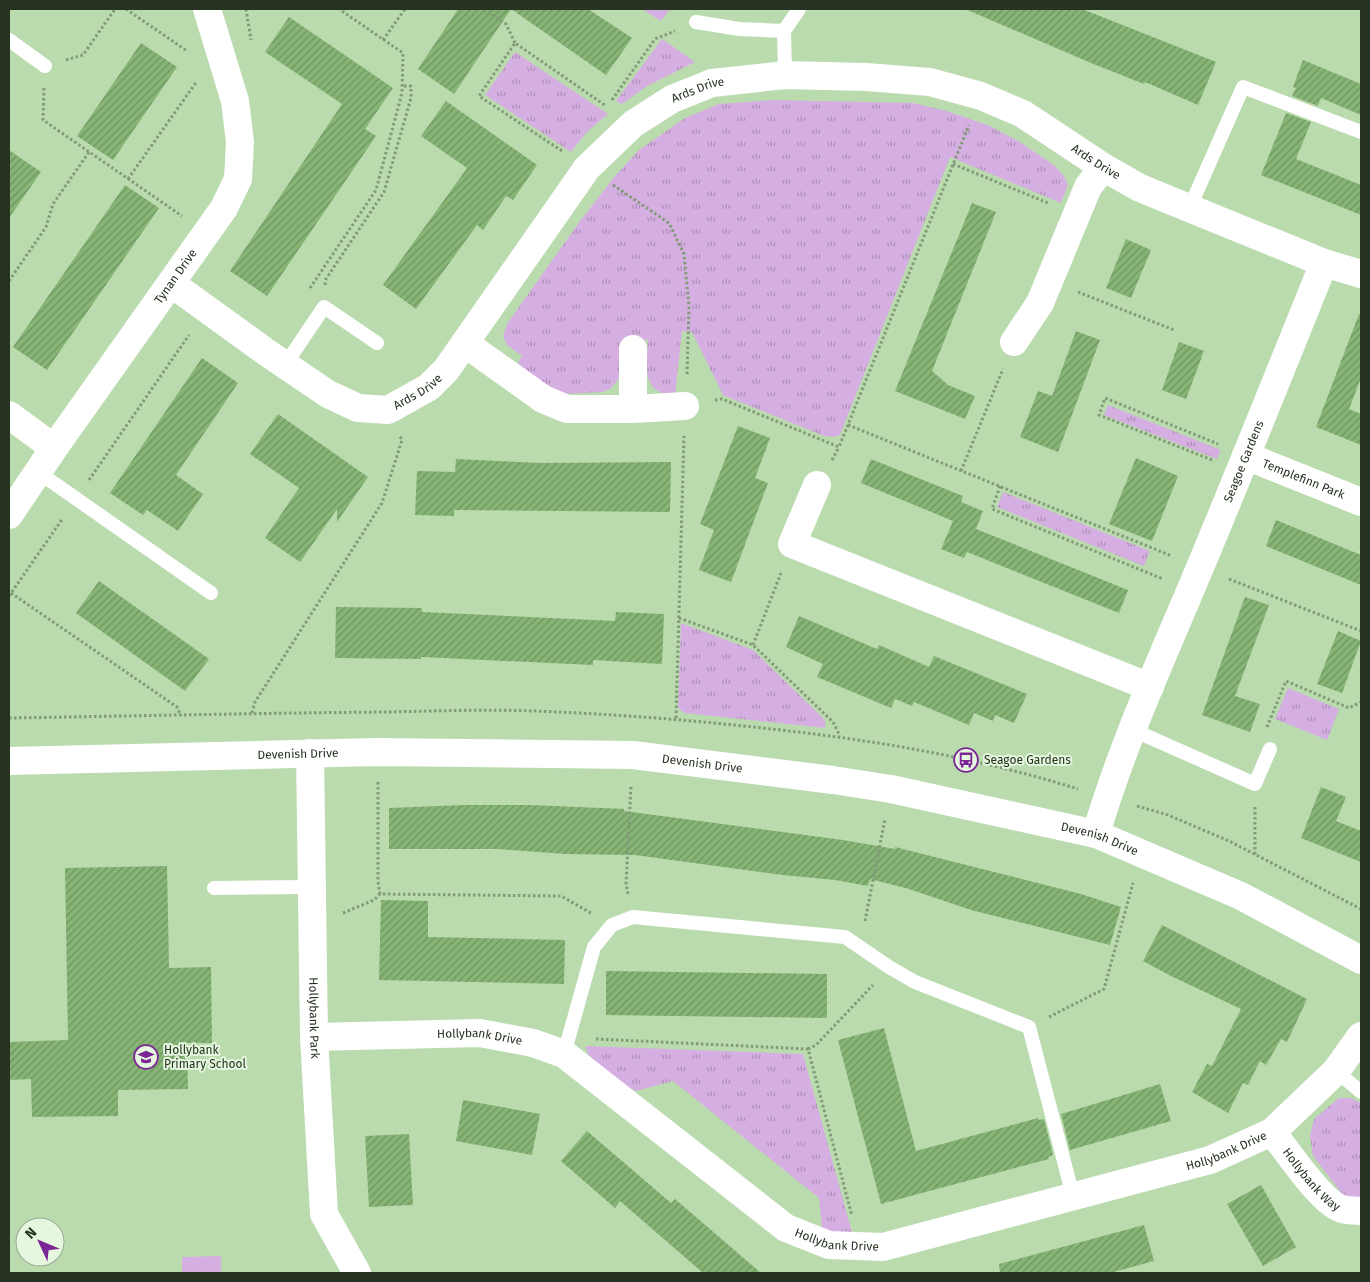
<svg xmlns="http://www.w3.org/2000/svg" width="1370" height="1282" font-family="'Fira Sans',sans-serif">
<defs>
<pattern id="grass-tufts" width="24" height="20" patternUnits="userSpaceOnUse" patternTransform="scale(1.25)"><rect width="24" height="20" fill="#d6afe2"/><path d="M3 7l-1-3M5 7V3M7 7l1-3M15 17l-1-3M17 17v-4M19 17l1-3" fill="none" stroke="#ad8fb7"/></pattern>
<pattern id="building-hatch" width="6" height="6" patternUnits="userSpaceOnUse" patternTransform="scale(1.25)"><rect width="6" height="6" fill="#87b576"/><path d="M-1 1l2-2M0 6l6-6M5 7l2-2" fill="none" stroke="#6e9460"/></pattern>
</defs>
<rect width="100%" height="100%" fill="#badbae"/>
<path fill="url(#grass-tufts)" d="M642 9H670L661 21Z
M662 39 695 62 647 86 622 104 616 101Z
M515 52 608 114 587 132 571 152 485 95Z
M773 100 913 103 947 111 990 126 1020 142 1055 166 1064 176 1068 185 1061 203 950 157 840 435 834 437 824 436 723 395 692 332 682 331 675 395C640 394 647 366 648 340L621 341 620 372 618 380 611 388 603 392 561 394 517 365 522 356 507 345 503 336 507 324 580 221 615 176 639 150 685 118 719 104Z
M1108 405 1221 450 1217 459 1104 415Z
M1003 492 1150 551 1144 566 997 507Z
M681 623 753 650 825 720V728L684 713 678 708Z
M1288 688 1339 709 1327 740 1275 719Z
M585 1046 803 1054 852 1232H831L822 1228 819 1198 673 1081 636 1091 624 1086 589 1056Z
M1339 1098H1351L1361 1103V1202L1343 1195 1313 1156 1310 1136 1314 1119Z"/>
<path fill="#d6afe2" d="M221 1256V1273H182V1257Z"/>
<path fill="url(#building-hatch)" d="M458 9H588L632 38 606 75 511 9 454 94 418 69Z
M965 9H1082L1216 62 1198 105 1145 82 1144 84 1091 63Z
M289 17 393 88 365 129 376 136 267 296 230 271 342 104 265 52Z
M141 43 177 67 113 160 77 136Z
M1303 60 1361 84V115L1321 98 1318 106 1292 96 1296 88 1293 87Z
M446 101 537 165 513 200 506 196 483 230 477 225 416 309 383 285 467 168 421 136Z
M1286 113 1311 122 1296 159 1361 185V215L1261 175Z
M9 150 41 172 9 218Z
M125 185 159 208 47 370 13 347Z
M972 203 996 212 932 371 948 385 975 396 965 419 895 391Z
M1126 239 1151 250 1131 298 1106 288Z
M1359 314 1361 315V378L1349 409 1361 414V445L1316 427Z
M1076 331 1100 340 1058 452 1020 437 1038 391 1052 396Z
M1179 342 1204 351 1186 399 1162 390Z
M202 358 238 383 176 475 203 494 178 531 147 510 143 515 110 493Z
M278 414 368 477 337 522V509L300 562 265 538 299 488 250 454Z
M738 426 770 438 755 478 768 483 731 582 699 570 714 530 700 524Z
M1136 458 1178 476 1152 541 1109 524Z
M456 459 541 463 671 462 670 512 454 510V516L415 515 417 471 455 472Z
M871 459 963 496 961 502 983 511 976 529 1128 590 1119 613 967 552 964 558 941 549 953 521 861 483Z
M1276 520 1361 555V585L1266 546Z
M99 581 209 659 185 691 76 613Z
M1245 597 1269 605 1235 696 1260 704 1250 732 1202 715Z
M336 607 422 608V612L615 621 616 612 664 614 662 664 593 660V665L421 657V659L335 658Z
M799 616 877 649 879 645 929 667 934 656 1027 694 1014 723 995 715 993 721 974 713 969 725 914 702 912 706 895 699 891 708 817 677 823 664 786 647Z
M1338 631 1361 641 1342 693 1317 684Z
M1321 787 1346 797 1336 821 1361 831V862L1301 838Z
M464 805H531L624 809V811L843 840 895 849V847L1081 894 1121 907 1110 945 971 910 909 889 870 879 868 886 835 880 783 875 635 855 565 854 497 849H389V808Z
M167 866 169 968 211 967 212 1043H187L188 1089 118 1090V1116L32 1117 31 1079 9 1080V1042L68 1040 65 868Z
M381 900 428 901V937L565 940 564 984 379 980Z
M1162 925 1307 999 1287 1042 1281 1039 1266 1065 1260 1061 1248 1085 1243 1083 1228 1113 1192 1092 1207 1064 1212 1066 1241 1009 1171 976 1143 961Z
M606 971 827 974V1018L606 1015Z
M884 1028 916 1151 1038 1118 1039 1120 1044 1119 1053 1155 1048 1157 1049 1159 881 1204 838 1040Z
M1160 1084 1171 1121 1070 1150 1061 1114Z
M463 1100 540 1114 532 1155 456 1141Z
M587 1131 671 1203 675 1199 761 1273H703L620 1201 615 1208 561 1161Z
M409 1134 413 1205 369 1207 365 1136Z
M1261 1185 1296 1247 1263 1266 1227 1204Z
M1144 1225 1154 1261 1110 1273H1000L999 1264Z"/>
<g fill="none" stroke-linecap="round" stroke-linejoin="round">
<path stroke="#819a77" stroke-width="3" stroke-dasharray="2.5 2.5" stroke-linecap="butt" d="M126 9 187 51
M246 9 251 40
M484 9 506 24 515 43
M383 40 405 9
M66 60 83 55 115 9
M44 88 43 120 182 216
M612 100 655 39 675 31
M562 151 479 96 515 43 606 106
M953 164 1048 203
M128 179 197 81
M613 185 669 223 684 254 689 306 687 375
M9 281 46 227 53 204 89 152
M325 285 326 279 384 192 411 98V86H402
M310 288 376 190 402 93 403 53 339 9
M1078 292 1174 330
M715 400 722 399 839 447 969 125
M848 425 1172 556
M832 460 839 447
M1212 460 1099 415 1105 398 1218 444
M961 471 1003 369
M89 480 189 335
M1000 486 992 509 1163 579
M1229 579 1361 631
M11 593 177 707 181 716
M9 596 63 518
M679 618 753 645 833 722 840 736
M753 645 781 573
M252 713 255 702 382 503 402 440 400 436
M9 718C135 716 261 713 387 712 436 711 485 709 534 711 613 714 692 720 771 729 875 740 979 758 1078 789
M676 718 684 436
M1267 727 1286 681 1349 708 1361 702
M378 782V882L380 894
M1137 806 1168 815 1229 841 1361 909
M1255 807V855
M628 894 626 884 631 786
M343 913 374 900 380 894 561 896 591 913
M865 921 885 819
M1049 1017 1104 989 1133 883
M596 1039 808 1049 852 1216
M808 1049 816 1045 873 985"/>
<path stroke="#fff" stroke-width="14" d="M696 22 739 29 784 31
M9 40 45 66
M785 75 784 31 799 9
M1190 207 1243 87 1361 132
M285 365 324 307 377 343
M38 472 211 593
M1133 730 1255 784 1270 749
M214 888 312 887
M564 1054 594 947 612 925 633 917 845 937 889 967 915 982 1029 1027 1073 1196
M1336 1071 1361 1092"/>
<g stroke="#fff" stroke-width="28">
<path id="s1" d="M172 284 266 352 328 394 358 408 388 410 429 387 446 370 587 168 633 124 672 99 712 83 785 75 866 77 930 82 981 96 1023 114 1103 167 1140 188 1324 263 1361 274"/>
<path d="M1014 342 1040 303 1088 187 1103 167"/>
<path d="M466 344 543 399 567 409H633L685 406"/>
<path d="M633 409V349"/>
<path d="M9 415 54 448"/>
<path id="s2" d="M1246 456 1361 502"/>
<path d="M817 485 792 544 1150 687"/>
<path id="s3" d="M9 515 54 448 224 208 238 179 240 142 235 101 207 9"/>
<path id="s4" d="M310 753 314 1037 324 1214 357 1273"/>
<path id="s5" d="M9 761 378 752 633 755 833 780 891 789 1096 834 1241 896 1361 960"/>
<path id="s6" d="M1096 834C1123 742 1164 654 1201 565 1243 465 1283 364 1324 263"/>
<path id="s7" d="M314 1037 480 1033 533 1043 564 1054 786 1228 829 1245 883 1247 1210 1160 1272 1132 1336 1071 1361 1036"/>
<path id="s8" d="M1272 1132C1287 1150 1321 1203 1342 1209 1348 1211 1355 1210 1361 1211"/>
</g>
</g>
<defs>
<g id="bus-ring" transform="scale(1.25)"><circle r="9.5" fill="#e6f7e0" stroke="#7c2695" stroke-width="1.5"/><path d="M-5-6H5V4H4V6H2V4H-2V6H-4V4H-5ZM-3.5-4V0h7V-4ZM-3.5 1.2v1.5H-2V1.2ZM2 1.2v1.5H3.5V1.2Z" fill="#7c2695"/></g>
<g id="school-ring" transform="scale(1.25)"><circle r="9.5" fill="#e6f7e0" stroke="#7c2695" stroke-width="1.5"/><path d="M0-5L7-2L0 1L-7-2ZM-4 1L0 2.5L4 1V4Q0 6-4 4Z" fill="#7c2695"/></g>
</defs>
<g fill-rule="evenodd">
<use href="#bus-ring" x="966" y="760"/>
<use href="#school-ring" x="146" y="1057"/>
</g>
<g text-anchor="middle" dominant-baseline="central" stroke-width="4" stroke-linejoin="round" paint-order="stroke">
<g font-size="12" fill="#263321" stroke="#e6f7e0">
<text stroke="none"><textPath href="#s1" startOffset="709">Ards Drive</textPath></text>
<text stroke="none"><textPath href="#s1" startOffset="1129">Ards Drive</textPath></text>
<text stroke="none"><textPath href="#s3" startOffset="291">Tynan Drive</textPath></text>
<text stroke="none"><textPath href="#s1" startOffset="289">Ards Drive</textPath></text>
<text stroke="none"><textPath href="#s6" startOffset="401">Seagoe Gardens</textPath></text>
<text stroke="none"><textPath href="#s2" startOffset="62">Templefinn Park</textPath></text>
<text stroke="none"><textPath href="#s5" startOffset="289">Devenish Drive</textPath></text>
<text stroke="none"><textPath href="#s5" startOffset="694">Devenish Drive</textPath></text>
<text stroke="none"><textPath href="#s5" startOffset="1099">Devenish Drive</textPath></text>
<text stroke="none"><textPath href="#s4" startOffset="265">Hollybank Park</textPath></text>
<text stroke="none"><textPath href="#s7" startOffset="166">Hollybank Drive</textPath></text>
<text stroke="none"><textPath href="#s7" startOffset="992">Hollybank Drive</textPath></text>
<text stroke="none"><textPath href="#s8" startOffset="62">Hollybank Way</textPath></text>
<text stroke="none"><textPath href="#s7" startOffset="588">Hollybank Drive</textPath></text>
</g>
<g font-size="12" fill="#263321" stroke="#e6f7e0" text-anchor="start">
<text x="984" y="760">Seagoe Gardens</text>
<text x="164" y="1050">Hollybank<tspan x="164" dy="14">Primary School</tspan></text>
</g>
</g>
<rect width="1370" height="1282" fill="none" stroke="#263321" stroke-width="20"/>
<g transform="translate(40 1242) rotate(314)"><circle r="24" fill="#e6f7e0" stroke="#99a994"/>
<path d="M0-4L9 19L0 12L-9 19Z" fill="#7c2695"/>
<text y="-8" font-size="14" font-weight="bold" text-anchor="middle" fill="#263321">N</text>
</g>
</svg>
